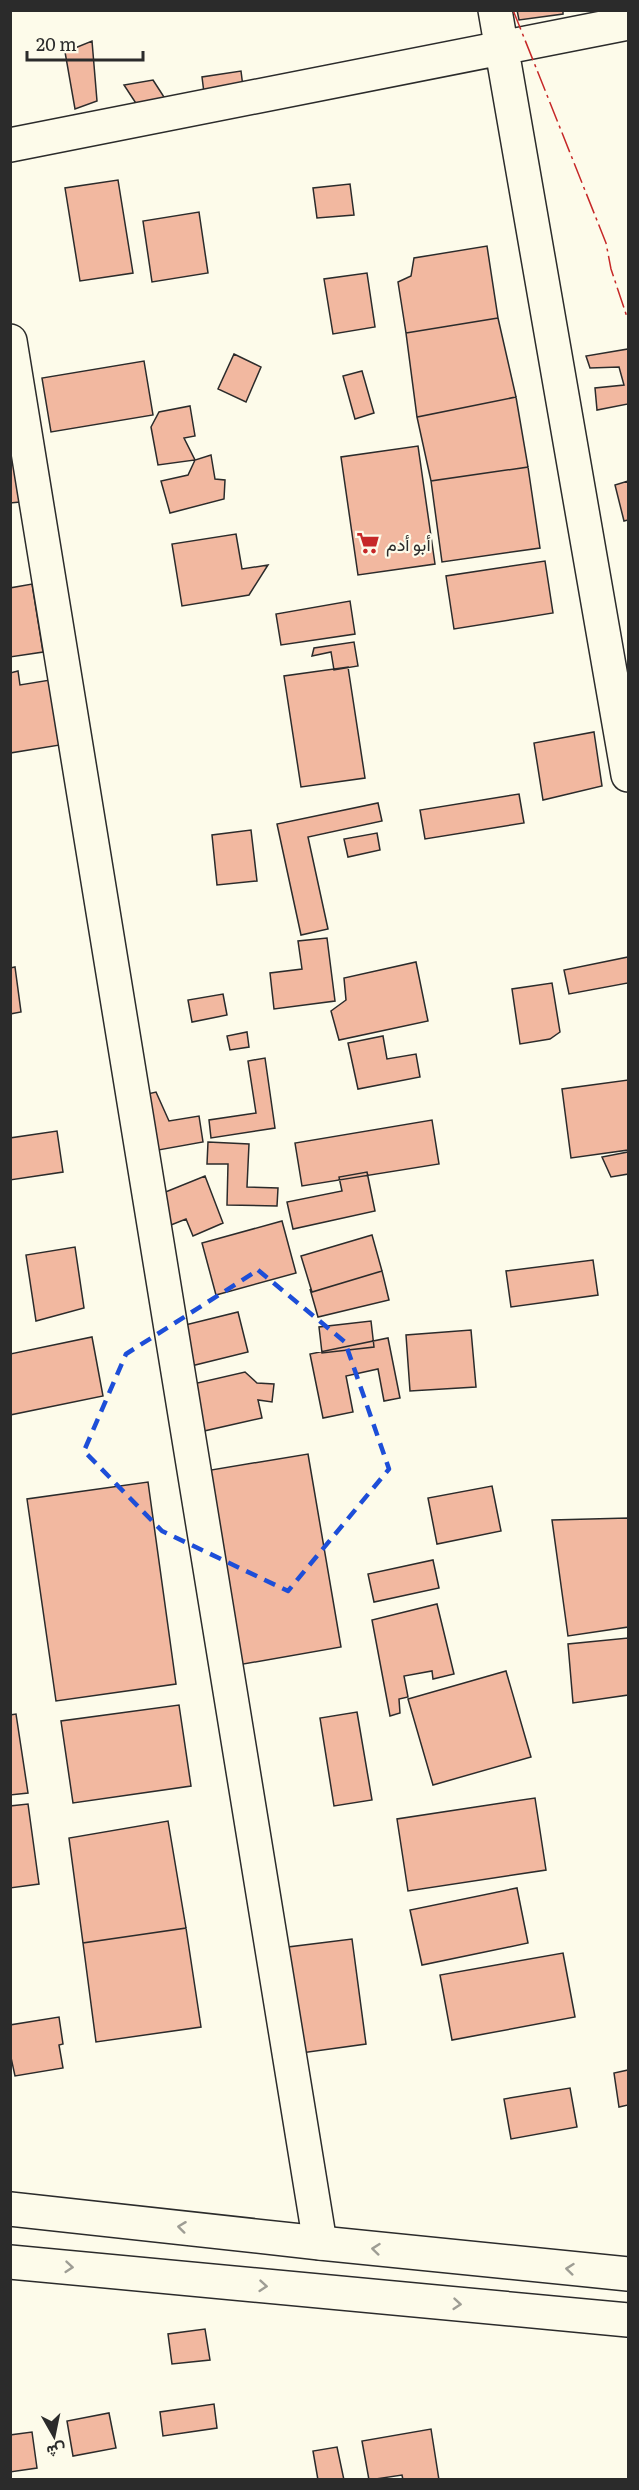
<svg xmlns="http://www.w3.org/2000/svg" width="639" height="2490" font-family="Literata,Vazirmatn,serif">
<rect width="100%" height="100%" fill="#fdfbea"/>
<path fill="#f2b8a0" stroke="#2b2b2b" stroke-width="1.5" d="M517 10H563V14L519 20Z
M92 41 97 101 75 109 65 52Z
M241 71 243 87 204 93 202 77Z
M153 80 164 97 141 111 124 85Z
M118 180 133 273 80 281 65 188Z
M350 184 354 215 317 218 313 188Z
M199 212 208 273 152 282 143 221Z
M487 246 498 318 406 333 398 282 411 276 414 258Z
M367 273 375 327 333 334 324 279Z
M498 318 516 397 417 417 406 333Z
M628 349V404L597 410 595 388 624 385 619 367 590 368 586 356Z
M234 354 261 367 246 402 218 389Z
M144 361 153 415 51 432 42 378Z
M362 371 374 413 355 419 343 376Z
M516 397 528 467 431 481 417 417Z
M190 406 195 436 184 438 195 460 158 465 151 427 159 412Z
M418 446 435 564 358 575 341 457Z
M211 455 215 479 225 480 224 499 170 513 161 481 188 475 195 460Z
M14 464 20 502 10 503V465Z
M528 467 540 548 442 562 431 481Z
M628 481V520L624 521 615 485Z
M236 534 242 569 268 565 249 595 182 606 172 544Z
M545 561 553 613 454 629 446 576Z
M32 584 43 652 10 657V588Z
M350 601 355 634 281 645 276 614Z
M354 642 358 666 334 670 331 652 312 656 314 648Z
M348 667 365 778 301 787 284 676Z
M18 671 20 685 50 680 60 745 10 753V673Z
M594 732 602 786 543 800 534 743Z
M519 794 524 823 425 839 420 810Z
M378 803 382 821 308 837 328 929 301 935 277 824Z
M251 830 257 881 217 885 212 835Z
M377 833 380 850 348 857 344 839Z
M327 938 335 1001 274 1009 270 973 302 969 298 941Z
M628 957V983L569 994 564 970Z
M416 962 428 1021 339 1040 331 1011 346 1000 344 978Z
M15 967 21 1012 10 1014V968Z
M552 983 560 1032 550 1039 520 1044 512 989Z
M223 994 227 1015 192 1022 188 1000Z
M247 1032 249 1047 230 1050 227 1036Z
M383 1036 387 1059 416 1054 420 1077 358 1089 348 1043Z
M265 1058 275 1128 211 1138 209 1120 256 1113 248 1061Z
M628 1080V1150L571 1158 562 1089Z
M156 1092 169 1121 199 1116 203 1142 153 1151 143 1095Z
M432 1120 439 1164 302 1186 295 1143Z
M57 1131 63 1172 10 1180V1138Z
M208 1142 249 1144 247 1187 278 1188 277 1206 227 1205 228 1164H207Z
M628 1152V1174L611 1177 602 1157Z
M367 1172 375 1211 293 1229 287 1202 342 1191 339 1177Z
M205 1176 223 1223 193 1236 186 1219 166 1227 163 1193Z
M282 1221 296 1273 216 1295 202 1243Z
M372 1235 382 1271 312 1292 301 1256Z
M75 1247 84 1308 36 1321 26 1255Z
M593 1260 598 1295 511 1307 506 1271Z
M382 1271 389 1300 318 1317 310 1289 312 1292Z
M238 1312 248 1352 187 1367 177 1327Z
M371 1321 374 1347 322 1353 319 1327Z
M471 1330 476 1387 410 1391 406 1335Z
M92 1337 103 1396 10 1415V1354Z
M388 1338 400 1398 384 1401 378 1369 346 1376 353 1412 323 1418 310 1354Z
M245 1372 257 1383 274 1384 272 1402 258 1400 262 1418 204 1431 193 1384Z
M308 1454 341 1647 238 1665 205 1471Z
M148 1482 176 1684 56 1701 27 1499Z
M492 1486 501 1531 437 1544 428 1498Z
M628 1518V1627L568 1636 552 1520Z
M433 1560 439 1588 374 1602 368 1574Z
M437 1604 454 1674 433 1679 432 1671 404 1676 408 1697 399 1699 400 1713 390 1716 372 1620Z
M628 1638V1695L573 1703 568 1644Z
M506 1671 531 1757 433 1785 408 1699Z
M179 1705 191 1786 73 1803 61 1721Z
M357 1712 372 1800 334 1806 320 1718Z
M16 1714 28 1793 10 1795V1715Z
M535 1798 546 1870 408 1891 397 1819Z
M28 1804 39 1884 10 1888V1806Z
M168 1821 186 1928 83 1943 69 1838Z
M517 1888 528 1943 422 1965 410 1910Z
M186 1928 201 2027 96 2042 83 1943Z
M352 1939 366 2044 294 2054 280 1948Z
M563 1953 575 2017 452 2040 440 1975Z
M59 2017 63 2044 59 2045 63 2068 15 2076 10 2053V2025Z
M628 2070V2105L619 2107 614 2073Z
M570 2088 577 2127 511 2139 504 2099Z
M205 2329 210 2360 172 2364 168 2334Z
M214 2404 217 2428 163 2436 160 2412Z
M109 2413 116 2448 73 2456 67 2421Z
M431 2429 439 2480H403L402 2475 369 2480 362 2441Z
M32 2432 37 2468 10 2472V2435Z
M337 2447 344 2480H318L313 2451Z"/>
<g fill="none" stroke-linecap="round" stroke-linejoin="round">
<g stroke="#2b2b2b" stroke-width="36">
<path id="minor" d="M495 10 628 775
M10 145 628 23
M10 341 320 2243"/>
</g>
<g stroke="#2b2b2b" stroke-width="36">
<path id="highway" d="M10 2209 320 2243 628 2274
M10 2262 628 2320"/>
</g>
<use href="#minor" stroke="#fdfbea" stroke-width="33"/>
<use href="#highway" stroke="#fdfbea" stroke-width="33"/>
<path stroke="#c62828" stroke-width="1.5" stroke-dasharray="21 4.5 3 4.5" stroke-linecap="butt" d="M513 10 606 243 611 269 628 320"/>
</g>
<defs><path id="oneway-chevron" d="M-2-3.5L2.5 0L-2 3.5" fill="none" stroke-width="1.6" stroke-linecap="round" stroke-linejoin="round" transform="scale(1.5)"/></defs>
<g stroke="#9e9d94">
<use href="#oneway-chevron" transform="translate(182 2227) rotate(-173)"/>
<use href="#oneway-chevron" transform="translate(376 2249) rotate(-174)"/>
<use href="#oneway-chevron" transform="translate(69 2267) rotate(5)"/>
<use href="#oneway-chevron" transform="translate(570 2269) rotate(-174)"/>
<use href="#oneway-chevron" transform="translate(263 2286) rotate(5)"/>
<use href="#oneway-chevron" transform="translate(457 2304) rotate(5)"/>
</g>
<path fill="none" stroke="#1d4ed8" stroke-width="4.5" stroke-dasharray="12 8" stroke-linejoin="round" d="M258 1270 345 1342 389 1469 288 1591 162 1531 84 1451 126 1354Z"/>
<defs>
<g id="supermarket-bare" transform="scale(1.8)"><path d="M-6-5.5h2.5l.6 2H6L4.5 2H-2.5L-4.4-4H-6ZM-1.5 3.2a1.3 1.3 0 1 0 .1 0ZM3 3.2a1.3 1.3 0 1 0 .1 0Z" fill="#c62828" stroke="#fdfbea" stroke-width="2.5" paint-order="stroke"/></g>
</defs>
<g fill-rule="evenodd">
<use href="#supermarket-bare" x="368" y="543"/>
</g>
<g text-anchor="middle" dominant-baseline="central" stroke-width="4.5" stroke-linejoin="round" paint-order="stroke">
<g font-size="18" fill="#2b2b2b" stroke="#fdfbea" text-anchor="start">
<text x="386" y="543">أبو أدم</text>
</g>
</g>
<rect width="639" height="2490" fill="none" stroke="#2b2b2b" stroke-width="24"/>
<g transform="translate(54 2436) rotate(171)" stroke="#fdfbea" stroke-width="4.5" paint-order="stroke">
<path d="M0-4.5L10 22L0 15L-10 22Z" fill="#2b2b2b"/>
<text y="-9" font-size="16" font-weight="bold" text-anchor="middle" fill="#2b2b2b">ش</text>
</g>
<path d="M27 51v9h116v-9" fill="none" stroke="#2b2b2b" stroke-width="3"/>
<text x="36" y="51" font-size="18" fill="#2b2b2b" stroke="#fdfbea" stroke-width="4.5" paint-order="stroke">20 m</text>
</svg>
